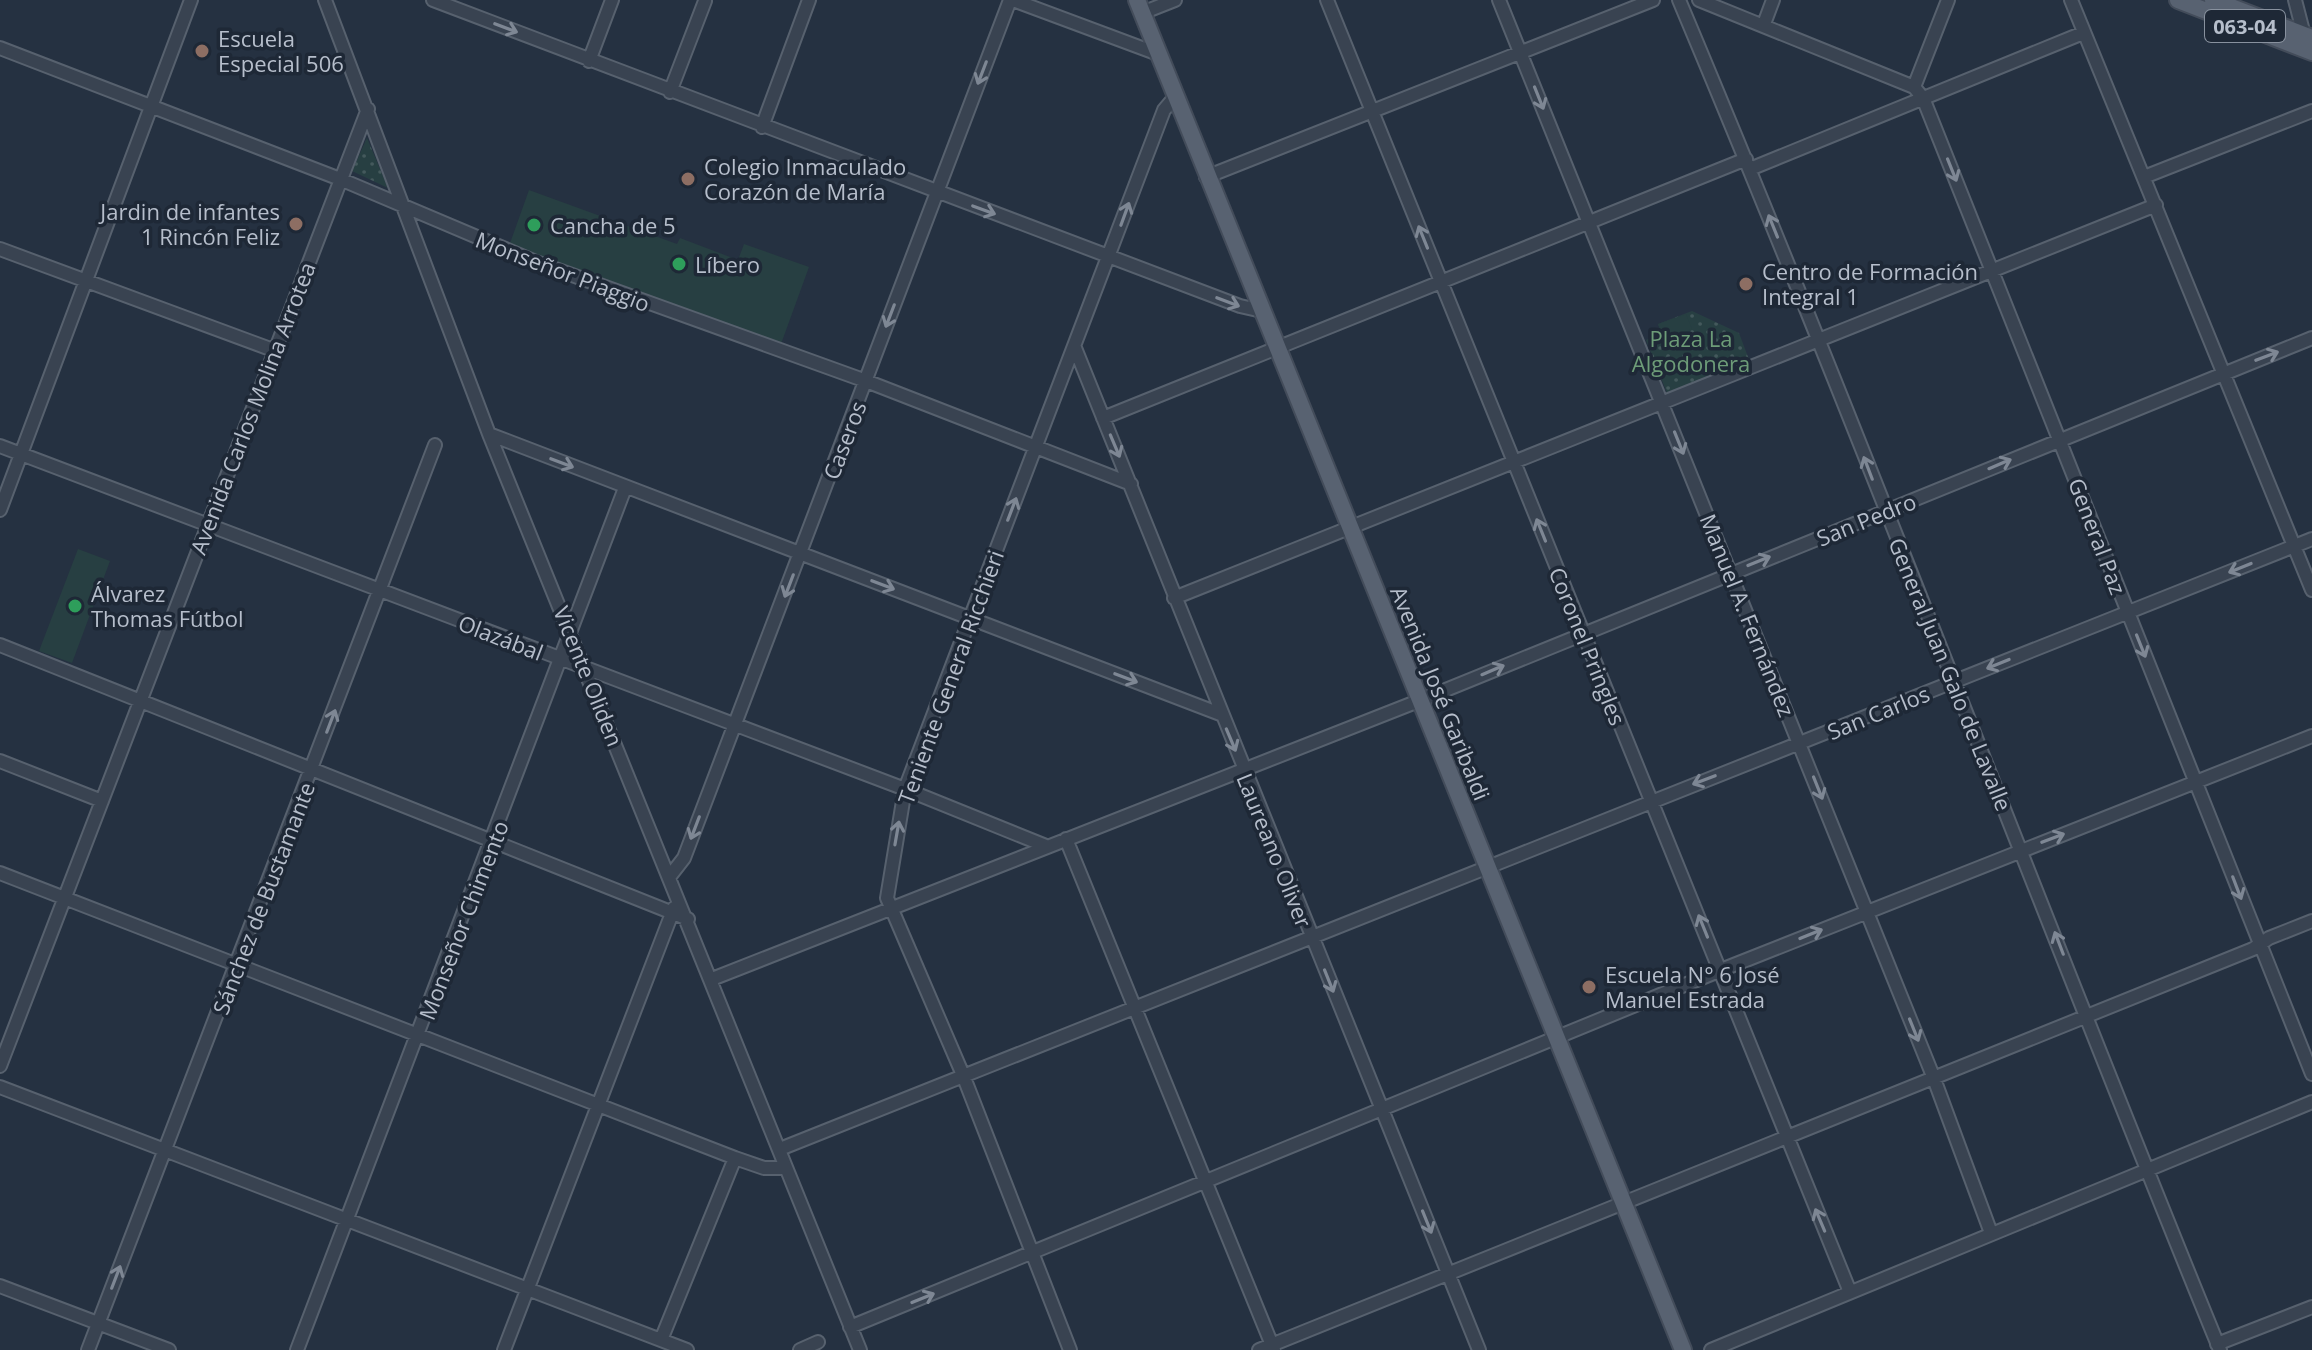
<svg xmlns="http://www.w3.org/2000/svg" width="2312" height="1350" font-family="'Open Sans',sans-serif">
<defs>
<pattern id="park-dots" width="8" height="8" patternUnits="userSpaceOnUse" patternTransform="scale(2)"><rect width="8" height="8" fill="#273f42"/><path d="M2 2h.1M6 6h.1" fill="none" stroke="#44595c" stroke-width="1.8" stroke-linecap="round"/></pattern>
</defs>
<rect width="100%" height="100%" fill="#253141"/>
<path fill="url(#park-dots)" d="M367 138 388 188 352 171Z
M1692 311 1739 333 1751 365 1672 395 1667 393 1646 340 1661 333 1658 324Z"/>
<path fill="#273f42" d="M529 190 677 244 680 238 738 260 744 244 809 267 781 344 509 246Z
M1686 314 1692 329 1664 340 1658 324Z
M78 549 110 561 72 663 39 651Z"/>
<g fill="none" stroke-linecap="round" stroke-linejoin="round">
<g stroke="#57616e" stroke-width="16">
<path id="minor" d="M325 0 489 434 860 1350
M433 0 1240 306 1262 311
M1013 0 1158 54
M1327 0 1850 1292
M1499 0 1933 1076 1991 1233
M1679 0C1867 447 2036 901 2220 1350
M1699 0 1914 87
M2071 0 2312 590
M2295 0 2304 35
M1142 13 1175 0
M1764 24 1773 0
M0 48 340 179 536 262 866 381 1131 484
M589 61 612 0
M1914 87 1923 98 2312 1074
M1914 87 1948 0
M670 92 705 1
M762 127 809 0
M1750 169 2083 33
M1206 177 1653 0
M2144 177 2312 111
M0 249 273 350
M1075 348 1479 1350
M1103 418 1746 159
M489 434 1220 714
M0 446 905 789 1046 846
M0 510 191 0
M1174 598 2156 205
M0 645 688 919
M0 761 102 801
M1066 839 1274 1350
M0 873 735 1158 764 1168H786
M670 876 684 858 1010 0
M712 979 1421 700 2312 338
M0 1066 368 109
M0 1087 687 1350
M780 1149 2312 539
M0 1286 169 1350
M850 1327 1721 970 2312 736
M661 1340 735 1158
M2217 1344 2312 1307
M88 1350 435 445
M297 1350 625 488
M504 1350 674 908
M800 1350 818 1342
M1070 1350 963 1075 887 898 905 789 1164 110 1175 97
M1259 1350 2253 949 2269 938 2312 921
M1711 1350 2312 1102"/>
</g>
<g stroke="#434c5a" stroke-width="20">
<path id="major" d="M1137 0 1683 1350
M2178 0 2312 52
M2213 0 2312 38"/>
</g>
<use href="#minor" stroke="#394351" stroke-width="12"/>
<use href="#major" stroke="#586271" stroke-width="16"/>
</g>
<defs><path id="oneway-shaft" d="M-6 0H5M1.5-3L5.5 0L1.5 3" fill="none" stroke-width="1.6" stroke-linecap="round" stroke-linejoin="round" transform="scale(2)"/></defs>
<g stroke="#7e8794">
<use href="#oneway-shaft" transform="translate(506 28) rotate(21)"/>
<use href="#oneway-shaft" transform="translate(982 73) rotate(111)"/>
<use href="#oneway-shaft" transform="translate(1539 98) rotate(68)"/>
<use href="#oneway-shaft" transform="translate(1952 170) rotate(68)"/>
<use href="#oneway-shaft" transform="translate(984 210) rotate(20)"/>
<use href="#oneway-shaft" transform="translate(1125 214) rotate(-70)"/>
<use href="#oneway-shaft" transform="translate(1773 226) rotate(-112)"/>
<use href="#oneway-shaft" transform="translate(1423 237) rotate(-112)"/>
<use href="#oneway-shaft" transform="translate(1228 302) rotate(21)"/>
<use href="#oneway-shaft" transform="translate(890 316) rotate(111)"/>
<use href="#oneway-shaft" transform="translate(2267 356) rotate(-21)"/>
<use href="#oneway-shaft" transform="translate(1679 443) rotate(68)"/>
<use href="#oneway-shaft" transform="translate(1115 446) rotate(67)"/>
<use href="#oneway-shaft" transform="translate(562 463) rotate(21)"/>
<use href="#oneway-shaft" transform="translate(2000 464) rotate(-23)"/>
<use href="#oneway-shaft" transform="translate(1868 468) rotate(-111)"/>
<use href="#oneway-shaft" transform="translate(1012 509) rotate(-69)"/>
<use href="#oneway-shaft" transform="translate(1541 530) rotate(-112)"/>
<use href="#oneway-shaft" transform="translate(1759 561) rotate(-22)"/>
<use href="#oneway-shaft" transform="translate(2240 568) rotate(158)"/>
<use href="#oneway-shaft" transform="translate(883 585) rotate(21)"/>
<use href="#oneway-shaft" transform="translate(789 586) rotate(111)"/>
<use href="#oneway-shaft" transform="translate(2141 646) rotate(68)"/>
<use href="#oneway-shaft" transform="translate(1998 664) rotate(158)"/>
<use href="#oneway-shaft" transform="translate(1493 670) rotate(-23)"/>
<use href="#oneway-shaft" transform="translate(1126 678) rotate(21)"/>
<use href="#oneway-shaft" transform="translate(331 721) rotate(-69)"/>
<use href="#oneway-shaft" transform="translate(1231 740) rotate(67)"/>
<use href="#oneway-shaft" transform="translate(1704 780) rotate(159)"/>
<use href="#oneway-shaft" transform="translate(1818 788) rotate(68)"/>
<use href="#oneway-shaft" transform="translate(695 828) rotate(111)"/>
<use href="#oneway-shaft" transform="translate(897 833) rotate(-80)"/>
<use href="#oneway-shaft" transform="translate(2053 838) rotate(-21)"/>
<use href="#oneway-shaft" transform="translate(2237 888) rotate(69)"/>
<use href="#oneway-shaft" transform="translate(1703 926) rotate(-112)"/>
<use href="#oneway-shaft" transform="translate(1811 934) rotate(-22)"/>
<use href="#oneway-shaft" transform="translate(2059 943) rotate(-111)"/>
<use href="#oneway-shaft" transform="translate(1329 981) rotate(68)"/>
<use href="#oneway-shaft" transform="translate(1914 1030) rotate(68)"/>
<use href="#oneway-shaft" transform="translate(1820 1220) rotate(-113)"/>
<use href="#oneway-shaft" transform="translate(1427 1222) rotate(68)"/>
<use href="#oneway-shaft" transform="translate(116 1277) rotate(-69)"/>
<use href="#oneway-shaft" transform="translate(923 1298) rotate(-22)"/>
</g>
<g fill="#8d6e63" stroke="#1e2836" stroke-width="3">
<circle cx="202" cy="51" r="8"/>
<circle cx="688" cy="179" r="8"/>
<circle cx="296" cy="224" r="8"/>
<circle cx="1746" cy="284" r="8"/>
<circle cx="1589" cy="987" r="8"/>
</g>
<g fill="#2e9e5b" stroke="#1e2836" stroke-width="3">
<circle cx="534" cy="225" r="8"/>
<circle cx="679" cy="264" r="8"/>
<circle cx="75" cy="606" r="8"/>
</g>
<g text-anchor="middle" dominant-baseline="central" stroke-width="7" stroke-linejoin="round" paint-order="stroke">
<rect fill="#1e2836" stroke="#88919e" stroke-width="2" x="2205" y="10" width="80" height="32" rx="6"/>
<g font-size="20" font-weight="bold" fill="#b6becb">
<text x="2245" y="26">063-04</text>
</g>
<g font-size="22" fill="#b6becb" stroke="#1e2836" text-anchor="start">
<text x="218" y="38">Escuela<tspan x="218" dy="25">Especial 506</tspan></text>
<text x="704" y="166">Colegio Inmaculado<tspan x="704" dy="25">Corazón de María</tspan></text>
<text x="280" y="211" text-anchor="end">Jardin de infantes<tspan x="280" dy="25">1 Rincón Feliz</tspan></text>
<text x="550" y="225">Cancha de 5</text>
<text x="695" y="264">Líbero</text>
<text x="1762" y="271">Centro de Formación<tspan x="1762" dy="25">Integral 1</tspan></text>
<text x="91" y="593">Álvarez<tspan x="91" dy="25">Thomas Fútbol</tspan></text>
<text x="1605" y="974">Escuela N° 6 José<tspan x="1605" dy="25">Manuel Estrada</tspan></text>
</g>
<g font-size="22" fill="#b6becb" stroke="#1e2836">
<text transform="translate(563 271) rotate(21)">Monseñor Piaggio</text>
<text transform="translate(252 408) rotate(-69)">Avenida Carlos Molina Arrotea</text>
<text transform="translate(844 440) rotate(-69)">Caseros</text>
<text transform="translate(1866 519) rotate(-22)">San Pedro</text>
<text transform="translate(2098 536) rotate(69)">General Paz</text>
<text transform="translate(1748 615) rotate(68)">Manuel A. Fernández</text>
<text transform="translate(501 637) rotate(21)">Olazábal</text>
<text transform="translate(1588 646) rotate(68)">Coronel Pringles</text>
<text transform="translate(1951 674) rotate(68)">General Juan Galo de Lavalle</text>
<text transform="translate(589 676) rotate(68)">Vicente Oliden</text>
<text transform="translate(950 677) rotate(-70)">Teniente General Ricchieri</text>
<text transform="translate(1441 693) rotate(68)">Avenida José Garibaldi</text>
<text transform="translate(1878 712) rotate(-22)">San Carlos</text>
<text transform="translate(1275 850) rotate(68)">Laureano Oliver</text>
<text transform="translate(263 898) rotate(-69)">Sánchez de Bustamante</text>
<text transform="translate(463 920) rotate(-69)">Monseñor Chimento</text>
</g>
<g font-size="22" fill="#6d9c78" stroke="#1e2836">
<text x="1691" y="338">Plaza La<tspan x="1691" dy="25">Algodonera</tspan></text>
</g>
</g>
</svg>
